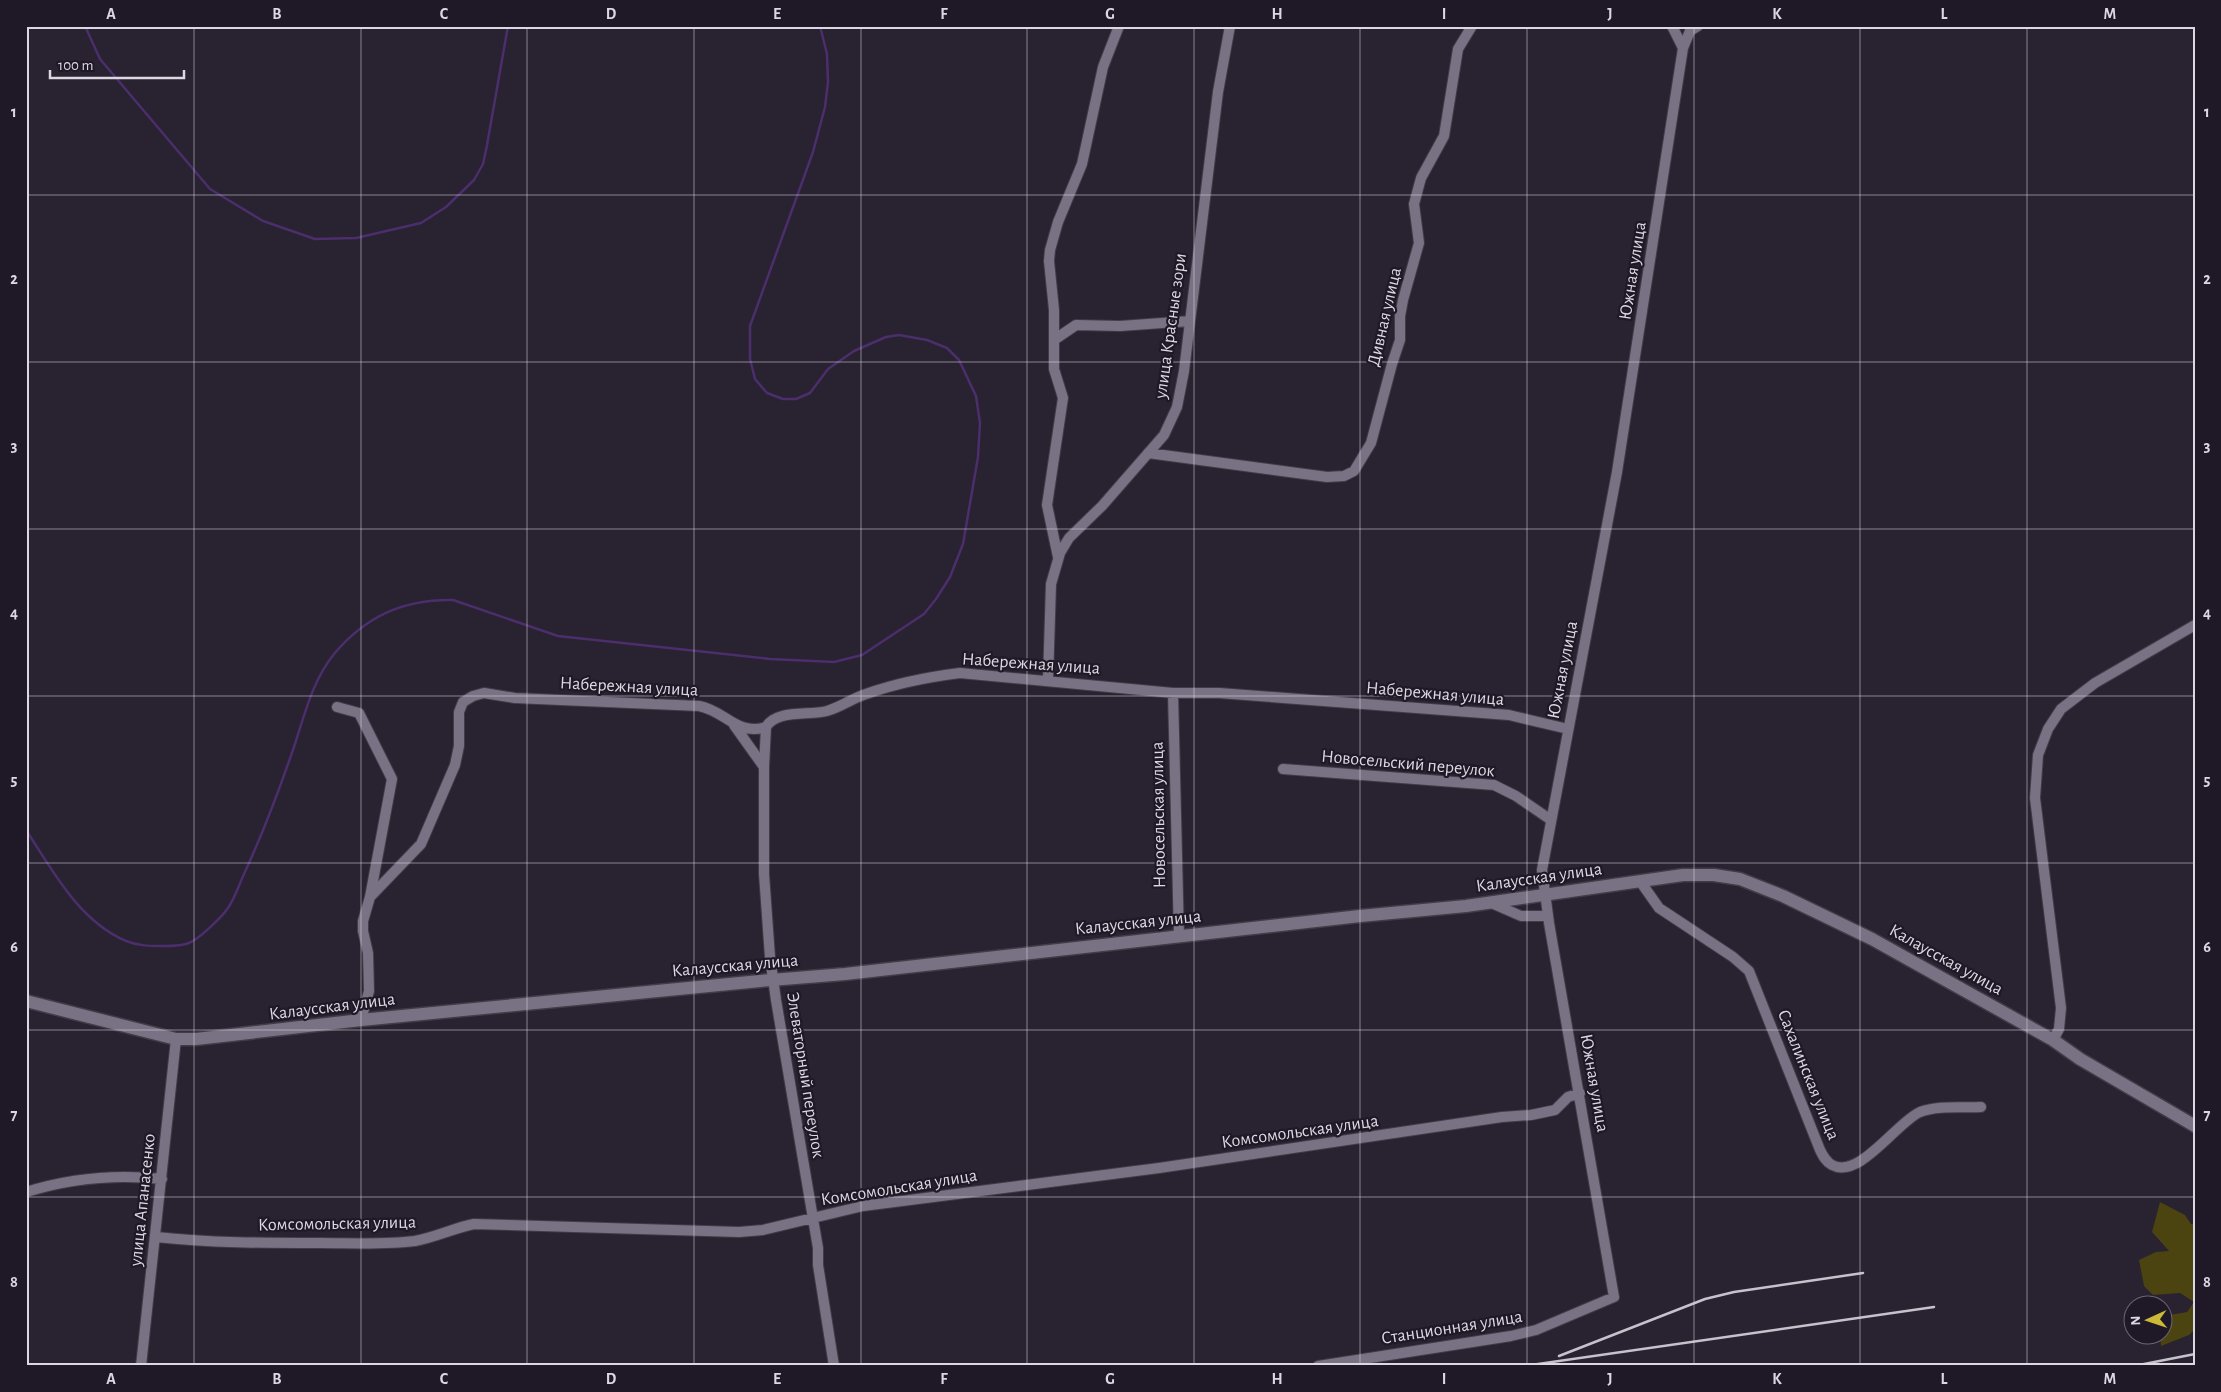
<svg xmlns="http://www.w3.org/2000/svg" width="2221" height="1392" font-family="'Alegreya Sans',sans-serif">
<rect width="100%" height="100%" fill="#282231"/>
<path fill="#4b4310" d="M2160 1202 2185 1215 2191 1224H2195V1329L2189 1335 2161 1346 2160 1335 2164 1334V1324L2169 1315 2187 1312 2194 1302 2180 1293 2153 1295 2144 1286 2139 1260 2156 1252 2169 1251 2152 1232Z"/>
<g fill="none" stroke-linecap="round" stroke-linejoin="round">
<path stroke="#4b2e6b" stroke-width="2.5" d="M85 26 100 59 210 189 263 221 315 239 356 238 421 223 446 207 474 180 483 164 487 145 508 26
M26 830C53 871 79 921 126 941 138 946 150 946 163 946 171 946 182 946 189 943 199 939 222 917 228 908 235 898 239 885 244 874 264 831 280 788 295 744 305 713 313 680 334 654 366 616 404 599 453 600L558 636 770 659 834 662 862 655 924 614 936 599 950 577 963 544 978 457 980 423 976 396 959 360 947 348 927 340 899 335 886 337 854 351 828 369 810 393 796 399H783L767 393 755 379 750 359V326L813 152 825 107 828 82 827 54 820 26"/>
<g stroke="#423c48" stroke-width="12">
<path id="minor" d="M1672 26 1683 48
M1054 340 1076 325 1120 326 1190 321
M1148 453 1327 477 1344 476 1354 471 1371 443 1392 364 1400 340V316L1403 300 1419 243 1414 204 1421 178 1444 136 1458 49 1472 26
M1058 557 1047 505 1063 398 1054 369V310L1049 261 1050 250 1058 222 1082 164 1103 67 1119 26
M1048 680 1051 584 1060 553 1069 538 1102 506 1164 435 1177 407 1184 371 1218 92 1230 26
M1173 693 1179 937
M337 707 359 713 392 779 370 897 363 921V931L368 953 369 991 361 1020
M734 725 764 767
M766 727 764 767V874L770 957 776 1000 818 1248V1265L834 1366
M1283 769 1494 785 1516 796 1551 820
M1640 881 1659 908 1733 957 1749 971 1820 1150C1823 1156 1826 1162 1832 1165 1859 1180 1897 1122 1920 1112 1938 1105 1962 1108 1981 1107
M370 897 421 844 455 765 459 746V712L463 702 473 696 484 693 515 698 699 706C726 711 736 736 766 727 777 709 809 716 827 711 841 707 853 698 866 694 897 683 928 677 960 673L1173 693H1219L1509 715 1568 729
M1489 902 1521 916H1548
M2053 1040 2059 1029 2061 1008 2035 798 2038 755 2048 729 2061 709 2095 683 2195 625
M26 1192C71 1178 116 1174 162 1179
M156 1237C210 1243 265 1243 320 1243 351 1243 384 1245 415 1241 436 1237 454 1228 474 1224L739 1232 763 1230 863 1206 1159 1168 1502 1117 1531 1115 1555 1110 1568 1097 1580 1093
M141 1366 176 1039
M1318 1366 1511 1336 1536 1330 1614 1297 1549 923 1542 870 1617 472 1683 48 1690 31 1698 26"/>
</g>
<g stroke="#423c48" stroke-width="15">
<path id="tertiary" d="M26 1001 176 1039H196L361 1020 760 981 845 974 1360 916 1466 906 1683 875H1714L1740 879 1783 896 1872 939 2053 1040 2080 1059 2195 1126"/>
</g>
<use href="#minor" stroke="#797284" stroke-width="10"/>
<use href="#tertiary" stroke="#797284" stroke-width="12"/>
<path stroke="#c6c2cc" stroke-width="2.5" d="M1559 1356 1705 1299 1734 1292 1863 1273
M1524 1366 1934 1307
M2134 1366 2195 1354"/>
</g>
<path fill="none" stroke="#dcd8e2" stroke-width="1" stroke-opacity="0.55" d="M194 26V1366M361 26V1366M527 26V1366M694 26V1366M861 26V1366M1027 26V1366M1194 26V1366M1360 26V1366M1527 26V1366M1694 26V1366M1860 26V1366M2027 26V1366M26 195H2195M26 362H2195M26 529H2195M26 696H2195M26 863H2195M26 1030H2195M26 1197H2195"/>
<g text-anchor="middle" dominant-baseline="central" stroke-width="4.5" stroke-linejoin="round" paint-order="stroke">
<g font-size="18" fill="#dcd8e2" stroke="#1f1927">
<text transform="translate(1633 271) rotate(-81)">Южная улица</text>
<text transform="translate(1385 317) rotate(-77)">Дивная улица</text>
<text transform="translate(1171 326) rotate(-82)">улица Красные зори</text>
<text transform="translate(1031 664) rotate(4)">Набережная улица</text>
<text transform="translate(1563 670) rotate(-79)">Южная улица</text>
<text transform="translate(629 687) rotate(3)">Набережная улица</text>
<text transform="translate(1435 694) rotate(5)">Набережная улица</text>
<text transform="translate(1408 764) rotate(5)">Новосельский переулок</text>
<text transform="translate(1159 815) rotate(-91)">Новосельская улица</text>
<text transform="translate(1539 878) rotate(-8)">Калаусская улица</text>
<text transform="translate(1138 923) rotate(-6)">Калаусская улица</text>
<text transform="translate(1946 960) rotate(29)">Калаусская улица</text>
<text transform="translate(735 966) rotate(-5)">Калаусская улица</text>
<text transform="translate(332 1007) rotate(-7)">Калаусская улица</text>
<text transform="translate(805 1075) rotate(81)">Элеваторный переулок</text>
<text transform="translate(1808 1075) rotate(68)">Сахалинская улица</text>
<text transform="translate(1594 1083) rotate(80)">Южная улица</text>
<text transform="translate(1300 1132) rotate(-8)">Комсомольская улица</text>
<text transform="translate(899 1188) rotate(-9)">Комсомольская улица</text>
<text transform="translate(143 1200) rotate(-84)">улица Апанасенко</text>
<text transform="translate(337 1224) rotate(-1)">Комсомольская улица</text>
<text transform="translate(1452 1328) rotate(-9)">Станционная улица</text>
</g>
</g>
<rect width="2221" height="1392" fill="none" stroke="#1f1927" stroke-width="55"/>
<g transform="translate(2148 1320) rotate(267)"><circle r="24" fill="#1f1927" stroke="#6b6572"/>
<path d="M0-4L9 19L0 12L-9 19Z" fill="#ccb938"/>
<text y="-8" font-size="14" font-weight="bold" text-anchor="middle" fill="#dcd8e2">N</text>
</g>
<path d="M50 70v8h134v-8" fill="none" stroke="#dcd8e2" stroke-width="2.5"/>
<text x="58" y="70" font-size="15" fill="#dcd8e2" stroke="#1f1927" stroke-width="4" paint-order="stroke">100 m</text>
<rect x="28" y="28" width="2166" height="1336" fill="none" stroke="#dcd8e2" stroke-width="2"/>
<g font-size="16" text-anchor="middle" font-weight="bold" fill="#dcd8e2">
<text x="111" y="19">A</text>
<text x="277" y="19">B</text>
<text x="444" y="19">C</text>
<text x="611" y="19">D</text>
<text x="777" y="19">E</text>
<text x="944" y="19">F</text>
<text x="1110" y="19">G</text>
<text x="1277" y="19">H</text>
<text x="1444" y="19">I</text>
<text x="1610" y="19">J</text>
<text x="1777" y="19">K</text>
<text x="1944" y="19">L</text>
<text x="2110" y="19">M</text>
<text x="14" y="117">1</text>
<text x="2207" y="117">1</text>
<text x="14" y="284">2</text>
<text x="2207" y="284">2</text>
<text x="14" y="451">3</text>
<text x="2207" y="451">3</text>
<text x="14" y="618">4</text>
<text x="2207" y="618">4</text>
<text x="14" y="785">5</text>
<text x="2207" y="785">5</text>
<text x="14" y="952">6</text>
<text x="2207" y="952">6</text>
<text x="14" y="1120">7</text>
<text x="2207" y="1120">7</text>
<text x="14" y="1287">8</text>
<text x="2207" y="1287">8</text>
<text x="111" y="1384">A</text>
<text x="277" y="1384">B</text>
<text x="444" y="1384">C</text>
<text x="611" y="1384">D</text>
<text x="777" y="1384">E</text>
<text x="944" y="1384">F</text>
<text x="1110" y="1384">G</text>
<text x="1277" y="1384">H</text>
<text x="1444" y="1384">I</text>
<text x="1610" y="1384">J</text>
<text x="1777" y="1384">K</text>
<text x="1944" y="1384">L</text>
<text x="2110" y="1384">M</text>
</g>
</svg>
